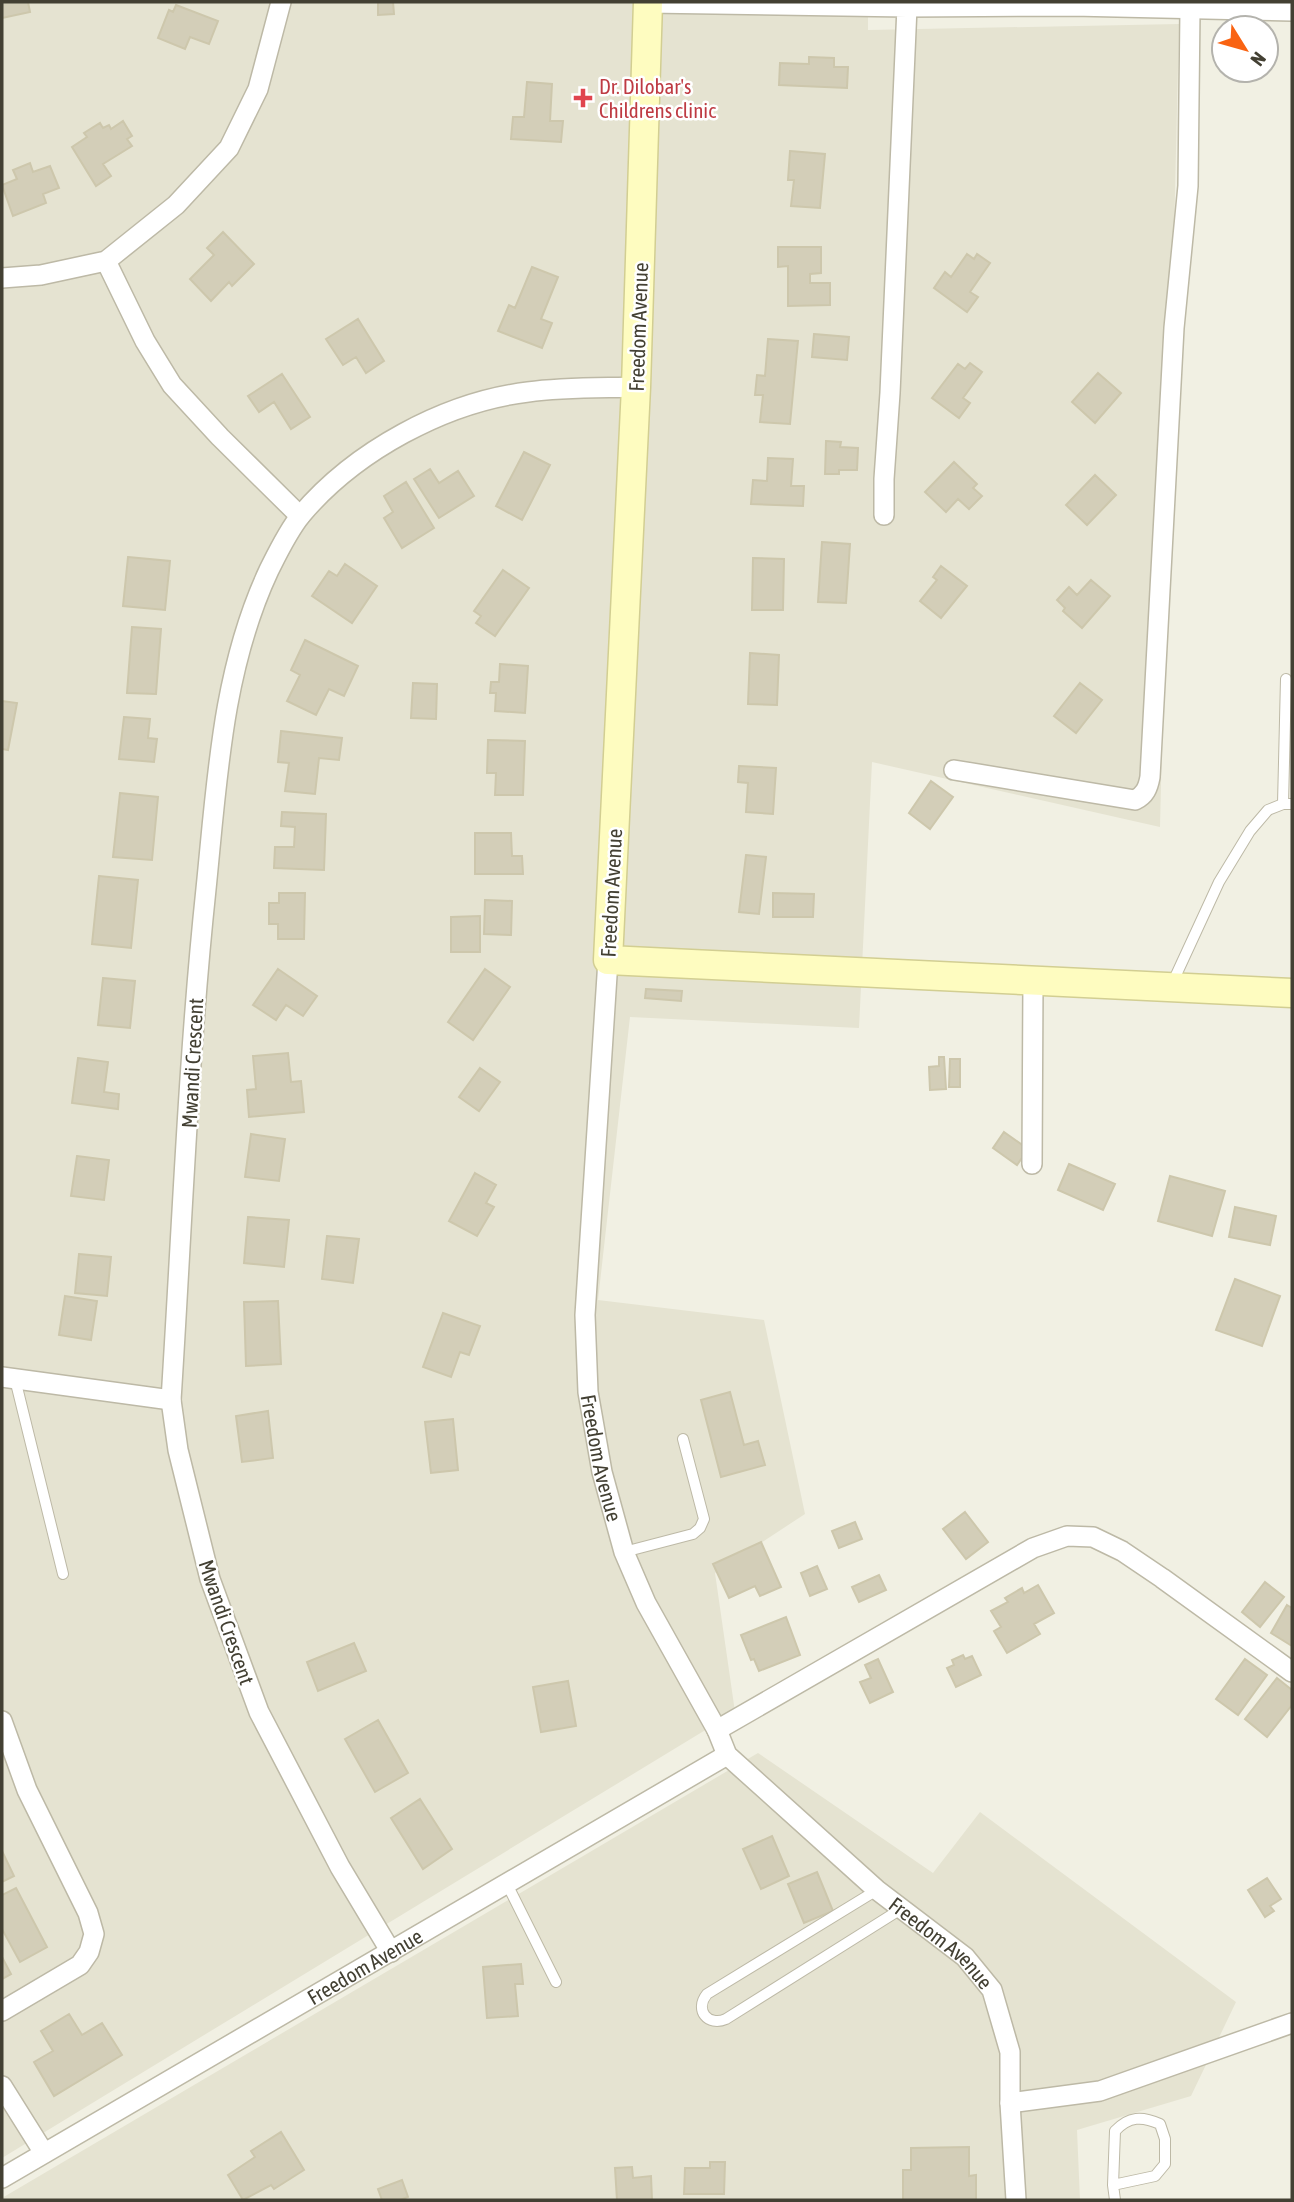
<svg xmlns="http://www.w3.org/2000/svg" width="1294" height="2202" font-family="'Asap Condensed',sans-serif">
<rect width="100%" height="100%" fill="#f1f0e3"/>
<path fill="#e5e3d1" d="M2 2H868V30L1179 24 1160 827 872 762 859 1028 630 1017 598 1300 764 1320 805 1514 715 1573 735 1712 2 2158Z
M758 1753 933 1873 980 1812 1236 2002 1191 2096 1077 2130 1080 2200H2V2198Z"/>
<path fill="#d3ceb8" stroke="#cdc7ac" stroke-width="2" d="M2 2H28L30 12 2 18Z
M378 2H393L394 14 378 15Z
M176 5 218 21 209 44 190 37 185 49 158 38 169 10 173 12Z
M809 57 834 58V67H848L847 88 779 85 780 63 809 64Z
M527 82 552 84 550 121H563L561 142 511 139 513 117H524Z
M123 121 132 136 127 139 132 146 103 164 111 176 96 186 72 147 87 137 84 133 100 123 103 128 109 125 111 129Z
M790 151 825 154 820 208 791 206 794 180H788Z
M30 163 33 172 50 166 59 188 43 194 46 203 13 216 2 185 17 179 13 170Z
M223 232 254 264 232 286 229 282 211 301 190 279 214 255 207 248Z
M778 247H821V273L810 274V283H830V305L788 306V266L778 267Z
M967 254 974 259 977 254 990 263 970 292 978 297 967 312 934 288 945 272 951 277Z
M532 267 558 277 541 319 552 323 542 348 498 331 509 305 515 308Z
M358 319 384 361 366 373 356 357 343 365 326 339Z
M814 334 849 337 847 360 812 357Z
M768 339 798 341 790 424 760 422 763 395H755L757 375 765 376Z
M970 363 982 372 963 398 970 403 959 418 932 398 958 364 965 369Z
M1098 373 1121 393 1095 423 1072 402Z
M282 374 310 417 291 429 274 402 259 412 248 396Z
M826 441 841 442 840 447 858 448 857 470H839V474H825Z
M524 452 550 465 522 520 496 506Z
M768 458 793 459 791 486H804L803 506 751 504 753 480 767 481Z
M954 462 977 484 973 488 982 496 969 509 958 499 946 512 925 492Z
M430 469 439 483 458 471 474 496 439 518 414 479Z
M1095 475 1116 495 1087 525 1066 505Z
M406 482 434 528 402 548 384 518 393 512 384 496Z
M822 542 850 544 846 603 818 602Z
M128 557 170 561 165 610 123 606Z
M753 558 784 559 783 610H752Z
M345 564 377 586 352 623 312 596 329 571 337 576Z
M941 566 967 586 941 618 920 601 937 580 933 577Z
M503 570 529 588 495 636 476 623 481 616 474 611Z
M1091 580 1110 596 1082 628 1063 611 1065 608 1057 600 1069 587 1077 595Z
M132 627 161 629 156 694 127 693Z
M305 640 358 666 344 696 329 689 316 715 287 701 300 675 291 670Z
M750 653 779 655 777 705 748 704Z
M500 664 528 666 525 713 495 711 496 693H490L491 682H499Z
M413 683 437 684 436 719 411 718Z
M1080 683 1102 700 1076 733 1054 716Z
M2 701 17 703 8 750 2 749Z
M124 717 150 719 148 738 157 739 154 762 119 759Z
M281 731 342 738 339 760 319 758 315 794 285 791 289 763 278 762Z
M488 740 525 741 523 795H495L496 773H487Z
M739 766 776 768 773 814 746 812 748 783 738 782Z
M931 781 953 797 930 829 909 813Z
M120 793 158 797 152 860 113 857Z
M282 812 326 814 324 870 274 868 275 847H294L295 827 281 826Z
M475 833H511L512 856H522L523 874H475Z
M746 855 766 857 759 914 739 912Z
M99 876 138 880 131 948 92 944Z
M279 893H305L304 939H278V924H269V903H279Z
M773 893 814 894 813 917H773Z
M485 900 512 901 511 935 484 934Z
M480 916V952H451V917Z
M278 969 317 996 303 1016 286 1005 276 1020 253 1005Z
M485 969 510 987 473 1040 448 1022Z
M103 978 135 981 130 1028 98 1025Z
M646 989 682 991 681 1001 645 998Z
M288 1053 291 1082 301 1081 304 1112 249 1117 247 1090 256 1089 253 1056Z
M939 1057H944L946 1089 930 1090 929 1067 939 1066Z
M78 1058 108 1062 104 1092 119 1094 118 1109 72 1103Z
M950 1059H960V1087H949Z
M480 1068 500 1082 479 1111 459 1097Z
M1004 1132 1028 1149 1017 1165 993 1148Z
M251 1134 285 1139 279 1181 245 1177Z
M77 1156 109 1160 104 1200 71 1196Z
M1069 1164 1115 1184 1103 1210 1058 1190Z
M475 1173 496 1185 486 1203 494 1207 477 1236 449 1221Z
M1170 1176 1225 1191 1212 1236 1158 1221Z
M1235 1207 1276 1216 1270 1245 1229 1237Z
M248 1217 289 1220 284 1267 244 1263Z
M327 1236 359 1239 353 1283 322 1279Z
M79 1254 111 1257 107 1296 75 1293Z
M1235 1279 1280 1296 1262 1346 1216 1330Z
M65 1296 97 1301 91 1340 59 1335Z
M278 1301 281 1364 246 1366 244 1302Z
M443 1313 480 1326 469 1355 460 1352 451 1377 423 1367Z
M730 1392 744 1445 758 1441 765 1465 721 1477 701 1400Z
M268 1411 273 1458 242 1462 236 1416Z
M453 1419 458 1470 431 1473 425 1422Z
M965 1512 988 1542 966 1559 943 1529Z
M855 1522 862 1539 839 1548 832 1531Z
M761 1542 781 1587 760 1596 755 1586 729 1598 713 1564Z
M817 1566 827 1589 810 1596 801 1573Z
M879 1575 886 1590 859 1602 852 1587Z
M1265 1582 1284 1597 1260 1627 1242 1612Z
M1038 1585 1054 1613 1034 1624 1040 1634 1007 1653 994 1631 1001 1627 991 1611 1008 1602 1005 1598 1022 1588 1024 1593Z
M1287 1605 1292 1608V1646L1271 1633Z
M786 1617 800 1655 759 1671 754 1659 751 1660 741 1635Z
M354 1643 366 1671 318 1691 307 1662Z
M963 1655 965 1659 972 1656 981 1675 956 1687 947 1668 954 1665 952 1660Z
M878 1659 893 1692 870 1703 860 1682 871 1678 865 1665Z
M1245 1659 1267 1675 1238 1715 1216 1699Z
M1277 1678 1292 1690V1705L1267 1737 1245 1719Z
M568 1681 576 1726 541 1732 533 1687Z
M378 1720 408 1773 375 1792 345 1739Z
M420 1799 452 1849 423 1869 391 1818Z
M772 1836 789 1876 761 1889 743 1849Z
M2 1851 14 1876 2 1882Z
M817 1872 833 1911 804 1923 788 1884Z
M1267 1878 1281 1899 1270 1906 1274 1911 1265 1917 1248 1890Z
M16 1888 47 1947 20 1962 2 1929V1895Z
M2 1957 11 1974 2 1979Z
M521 1964 523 1984H515L518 2016 487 2018 483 1967Z
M69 2014 82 2035 102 2023 122 2055 54 2096 34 2062 53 2051 41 2031Z
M281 2132 304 2170 274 2189 271 2185 243 2200 228 2175 255 2157 251 2151Z
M969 2147V2176L976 2175V2200H903V2170H911V2148Z
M710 2162H725L724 2194H684L685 2168H710Z
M632 2167 633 2178 651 2176 652 2200H617L615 2168Z
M402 2180 408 2197 400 2200H382L378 2189Z"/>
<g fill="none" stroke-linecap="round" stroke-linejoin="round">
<g stroke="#bdb9a6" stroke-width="12">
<path id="lane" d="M1283 804 1286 679
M1171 986 1219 882 1250 831 1268 810 1283 804H1292
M15 1379 63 1574
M624 1552 693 1534 700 1528 704 1519 683 1439
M507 1884 556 1982
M877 1890 707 1994C694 2010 708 2027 726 2019L901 1909
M1113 2185 1155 2176 1165 2164V2139L1160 2124C1142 2116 1129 2116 1115 2131L1113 2185 1115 2200"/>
</g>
<g stroke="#bdb9a6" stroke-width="22">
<g id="street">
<path d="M648 3 907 7 890 393 884 479V515"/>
<path d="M907 7 1073 6 1292 11"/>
<path d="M106 261 145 341 172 385 220 437 300 516"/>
<path d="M2 278 41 275 106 261 176 205 229 148 258 89 281 2"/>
<path d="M954 770 1135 800C1145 795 1148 788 1150 777L1174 328 1188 186 1190 10"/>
<path id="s1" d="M608 960 585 1315 588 1392 602 1472 624 1552 646 1603 717 1730 727 1755 877 1890 965 1957 992 1990 1010 2052V2103L1016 2200"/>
<path d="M1032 1164 1033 981"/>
<path d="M2 1377 171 1400"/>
<path d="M2 1721 27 1790 88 1913 94 1934 89 1952 80 1965 2 2011"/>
<path d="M717 1730 1033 1548 1067 1536 1093 1537 1122 1551 1162 1578 1292 1672"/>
<path d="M391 1952 340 1867 259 1712 210 1579 178 1450 171 1400C182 1230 188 1059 206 889 217 781 222 670 269 570 278 552 288 531 301 515 355 451 445 402 528 392 563 387 601 388 636 387"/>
<path d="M2 2086 44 2153"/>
<path d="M1010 2103 1100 2091 1292 2023"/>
<path id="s2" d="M2 2178 727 1755"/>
</g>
</g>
<g stroke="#d2ce92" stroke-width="31">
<path id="secondary" d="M648 2 636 387 608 960 1292 993"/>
</g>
<use href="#lane" stroke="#fff" stroke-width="10"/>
<use href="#street" stroke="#fff" stroke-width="19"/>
<use href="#secondary" stroke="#fefcc0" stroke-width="28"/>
</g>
<path fill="#e0444e" stroke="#fff" stroke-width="2.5" d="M579.5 87.5h7v7h7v7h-7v7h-7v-7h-7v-7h7z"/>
<g text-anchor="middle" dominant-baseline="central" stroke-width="5" stroke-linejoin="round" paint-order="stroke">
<g font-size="21" fill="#be3a42" stroke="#fff" text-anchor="start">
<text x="599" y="86">Dr. Dilobar's<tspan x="599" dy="24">Childrens clinic</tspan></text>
</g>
<g font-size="21" fill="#434033" stroke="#fff">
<text transform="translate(638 327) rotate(-88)">Freedom Avenue</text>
<text transform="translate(611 893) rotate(-87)">Freedom Avenue</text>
<text transform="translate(192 1063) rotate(-87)">Mwandi Crescent</text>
<text stroke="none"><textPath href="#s1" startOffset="500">Freedom Avenue</textPath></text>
<text transform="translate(227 1622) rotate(71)">Mwandi Crescent</text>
<text stroke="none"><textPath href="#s1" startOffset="1110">Freedom Avenue</textPath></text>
<text stroke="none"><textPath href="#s2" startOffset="420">Freedom Avenue</textPath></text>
</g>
</g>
<rect width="1294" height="2202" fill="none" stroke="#434033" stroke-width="7"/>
<g transform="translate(1245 49) rotate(127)"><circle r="33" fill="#ffffff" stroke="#b4b3ad" stroke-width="2"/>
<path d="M0-5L12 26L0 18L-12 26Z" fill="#f96312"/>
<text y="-10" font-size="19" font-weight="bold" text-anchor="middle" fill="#434033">N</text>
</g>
</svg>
